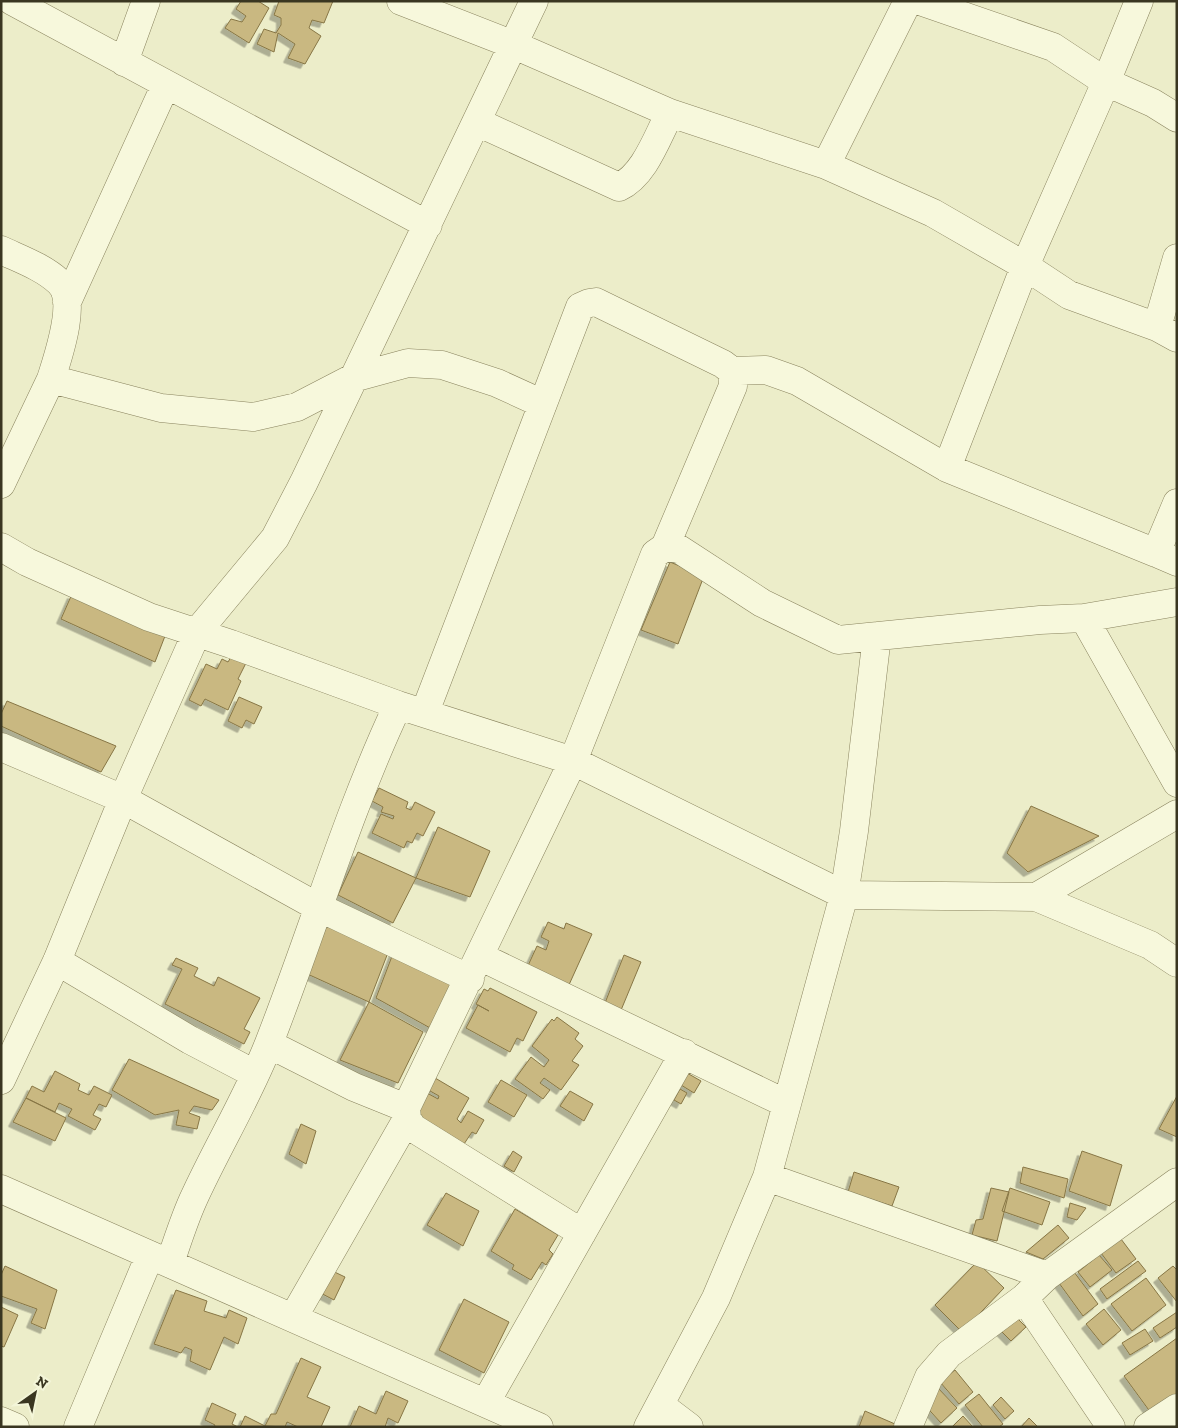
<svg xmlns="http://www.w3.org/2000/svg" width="1178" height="1428" font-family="'Zilla Slab',serif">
<defs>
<filter id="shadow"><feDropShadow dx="-4.5" dy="4.5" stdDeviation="0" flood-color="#0004"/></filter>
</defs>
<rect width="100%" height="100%" fill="#ecedc9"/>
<path fill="#c9b881" stroke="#877645" filter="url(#shadow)" d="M241 1H258L269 8 249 43 225 28 231 19 242 22 246 16 236 9Z
M279 1H333L324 23 312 20 309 28 321 36 305 64 288 58 295 44 278 33 274 52 257 44 264 29 276 33 281 25V18L274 15Z
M670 562 704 576 678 644 641 630Z
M72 594 165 636 155 662 61 619Z
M231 657 246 663 238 679 241 681 228 710 205 699 201 706 189 700 206 664 217 669 222 659 228 662Z
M239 697 262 707 254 724 246 720 242 728 228 721Z
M7 701 116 746 101 772 1 726V714Z
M379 788 408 802 406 808 411 810 415 802 435 812 423 836 417 833 412 843 407 841 404 848 372 833 381 814 393 819 394 816 381 812 383 807 372 801Z
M1031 806 1099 836 1028 872 1007 853Z
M438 827 490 851 470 897 416 878Z
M358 852 416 878 393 923 338 895Z
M329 922 389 950 369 1002 303 972Z
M548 922 564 929 566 923 592 934 568 987 520 983 537 946 546 950 549 941 541 937Z
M394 951 458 981 432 1029 376 998Z
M624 955 641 962 619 1015 603 1008Z
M176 958 198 968 194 976 214 986 218 977 260 998 244 1029 250 1032 244 1044 165 1004 182 969 172 965Z
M490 988 537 1012 523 1041 517 1038 510 1052 466 1028 478 1005 489 1011 476 1004 484 989 488 991Z
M369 1002 423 1032 398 1083 340 1060Z
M557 1017 579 1033 575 1039 583 1046 572 1061 579 1065 561 1090 544 1078 540 1083 550 1090 543 1099 515 1079 531 1057 544 1067 549 1060 532 1046 552 1019 554 1021Z
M129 1059 219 1100 212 1110 194 1106 189 1113 200 1117 197 1129 176 1125 179 1110 155 1115 112 1090Z
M55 1071 80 1084 78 1090 89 1095 94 1086 112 1095 106 1107 99 1104 93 1115 101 1119 95 1130 68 1116 72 1109 59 1103 55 1112 26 1098 32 1086 44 1092Z
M687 1073 701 1081 694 1093 681 1085Z
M430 1075 469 1098 457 1119 461 1123 468 1111 484 1120 476 1134 472 1132 464 1144 411 1113 427 1093 438 1099 439 1096 423 1087Z
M501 1080 527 1095 514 1117 488 1102Z
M680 1089 687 1093 681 1104 674 1100Z
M570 1091 593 1104 584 1121 560 1106Z
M1177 1096V1137L1159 1129Z
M26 1098 66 1118 55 1141 13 1122Z
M301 1124 316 1131 306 1164 289 1154Z
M513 1151 522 1157 514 1172 504 1166Z
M1082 1151 1122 1165 1110 1206 1069 1191Z
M1023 1167 1068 1179 1064 1198 1020 1183Z
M854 1172 899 1187 892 1206 848 1192Z
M991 1188 1009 1192 997 1241 972 1235 976 1220 983 1219Z
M1010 1188 1050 1202 1042 1225 1002 1211Z
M446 1193 479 1211 463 1246 427 1225Z
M1070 1203 1086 1208 1077 1220 1067 1217Z
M515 1209 558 1235 549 1250 553 1254 546 1265 542 1262 531 1280 512 1269 514 1265 491 1251Z
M1058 1225 1069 1238 1043 1259 1026 1252Z
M1121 1239 1136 1259 1116 1273 1101 1253Z
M1099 1255 1112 1270 1090 1287 1078 1272Z
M1138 1261 1146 1271 1107 1299 1100 1289Z
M977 1262 1004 1288 962 1332 935 1305Z
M5 1266 57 1290 45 1329 31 1323 37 1309 1 1296V1275Z
M322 1266 345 1277 334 1300 311 1288Z
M1173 1266 1177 1270V1302L1158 1278Z
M1074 1272 1098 1304 1083 1316 1059 1283Z
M1146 1278 1166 1305 1132 1331 1111 1304Z
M176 1290 207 1301 204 1311 226 1318 229 1310 247 1318 238 1344 224 1337 210 1370 190 1361 192 1350 185 1347 181 1353 154 1344Z
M464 1299 509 1322 484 1373 439 1350Z
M1 1307 18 1315 4 1347 1 1346Z
M1104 1309 1121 1330 1103 1345 1086 1324Z
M1177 1312V1327L1160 1338 1153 1328Z
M1013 1314 1026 1327 1011 1341 998 1328Z
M1145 1329 1153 1341 1130 1355 1122 1343Z
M1177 1338V1395L1151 1413 1124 1376Z
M301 1358 321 1367 307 1397 330 1407 321 1427H298L287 1422 285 1427 265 1426 271 1414H276Z
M955 1370 973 1392 959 1404 940 1382Z
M937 1387 957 1408 941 1423 921 1401Z
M386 1391 408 1401 398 1423 388 1418 385 1427H350L359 1406 376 1414Z
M979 1394 1003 1424 999 1427H983L965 1405Z
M1001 1397 1014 1411 1005 1419 993 1405Z
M212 1403 236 1414 232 1424 238 1427H214L215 1425 205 1420Z
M865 1411 895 1424 894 1427H859Z
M245 1416 265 1426V1427H240Z
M963 1416 973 1427H952Z
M1029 1418 1038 1427H1021Z"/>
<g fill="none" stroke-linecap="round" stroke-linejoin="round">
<g stroke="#89835e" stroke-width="29">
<path id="minor" d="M12 1 428 225
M401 1 514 45 670 113 826 165
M908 1 826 165 933 213 1025 266 1069 295 1157 327 1177 338
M920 1 1053 47 1106 82 1153 103 1177 118
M124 62 146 1
M477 122 619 187C645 175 657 137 670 113
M1 250C20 259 43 267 59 282 78 300 58 357 51 379L161 408 253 417 297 407 353 378 408 363 442 365 497 383 543 404
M67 302 166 84
M1157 327 1177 258
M732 371 766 370 797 381 947 468 1156 553
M947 468 1025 266 1106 82 1139 1
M1 484 51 379
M1177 503 1156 553 1177 562
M1 547 27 562 149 617 231 644 398 705 573 761 655 554 665 547 733 386 732 371 723 364 596 302 589 303 580 307 425 712
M665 547 679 549 762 603 838 640 1040 620 1084 618 1177 602
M1084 618 1177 783
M1 747 123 799 318 907 470 979
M1036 897 1177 814
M481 957 787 1104
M57 961 190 1040 255 1074
M269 1044 354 1087 406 1108
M1 1080 57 961 123 799 197 632 275 538 304 482 534 1
M767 1177 1047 1276
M1 1189 539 1427
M582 1233 413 1128 407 1119 406 1108 573 761 844 895 1036 897 1150 945 1177 963
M170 1263C177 1242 184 1220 193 1200 217 1147 248 1097 269 1043 313 931 347 813 398 705
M1024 1298 1111 1427
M293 1318 407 1119
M486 1402 684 1053
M660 1405 689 1427
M1 1421 15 1427
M78 1427 150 1255
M648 1427 716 1298 767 1177 844 895 854 831 877 636
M908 1427 929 1377 949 1354 1024 1298 1047 1276 1177 1182
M1148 1427 1177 1408"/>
</g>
<use href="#minor" stroke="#f7f8dc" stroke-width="28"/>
</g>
<rect width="1178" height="1428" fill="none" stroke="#3a3621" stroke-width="5"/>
<g transform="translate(35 1393) rotate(33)" stroke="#f3f5d8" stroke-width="4" paint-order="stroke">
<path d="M0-4L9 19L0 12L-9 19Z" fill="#3a3621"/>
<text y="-8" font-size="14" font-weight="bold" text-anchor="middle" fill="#3a3621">N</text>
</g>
</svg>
